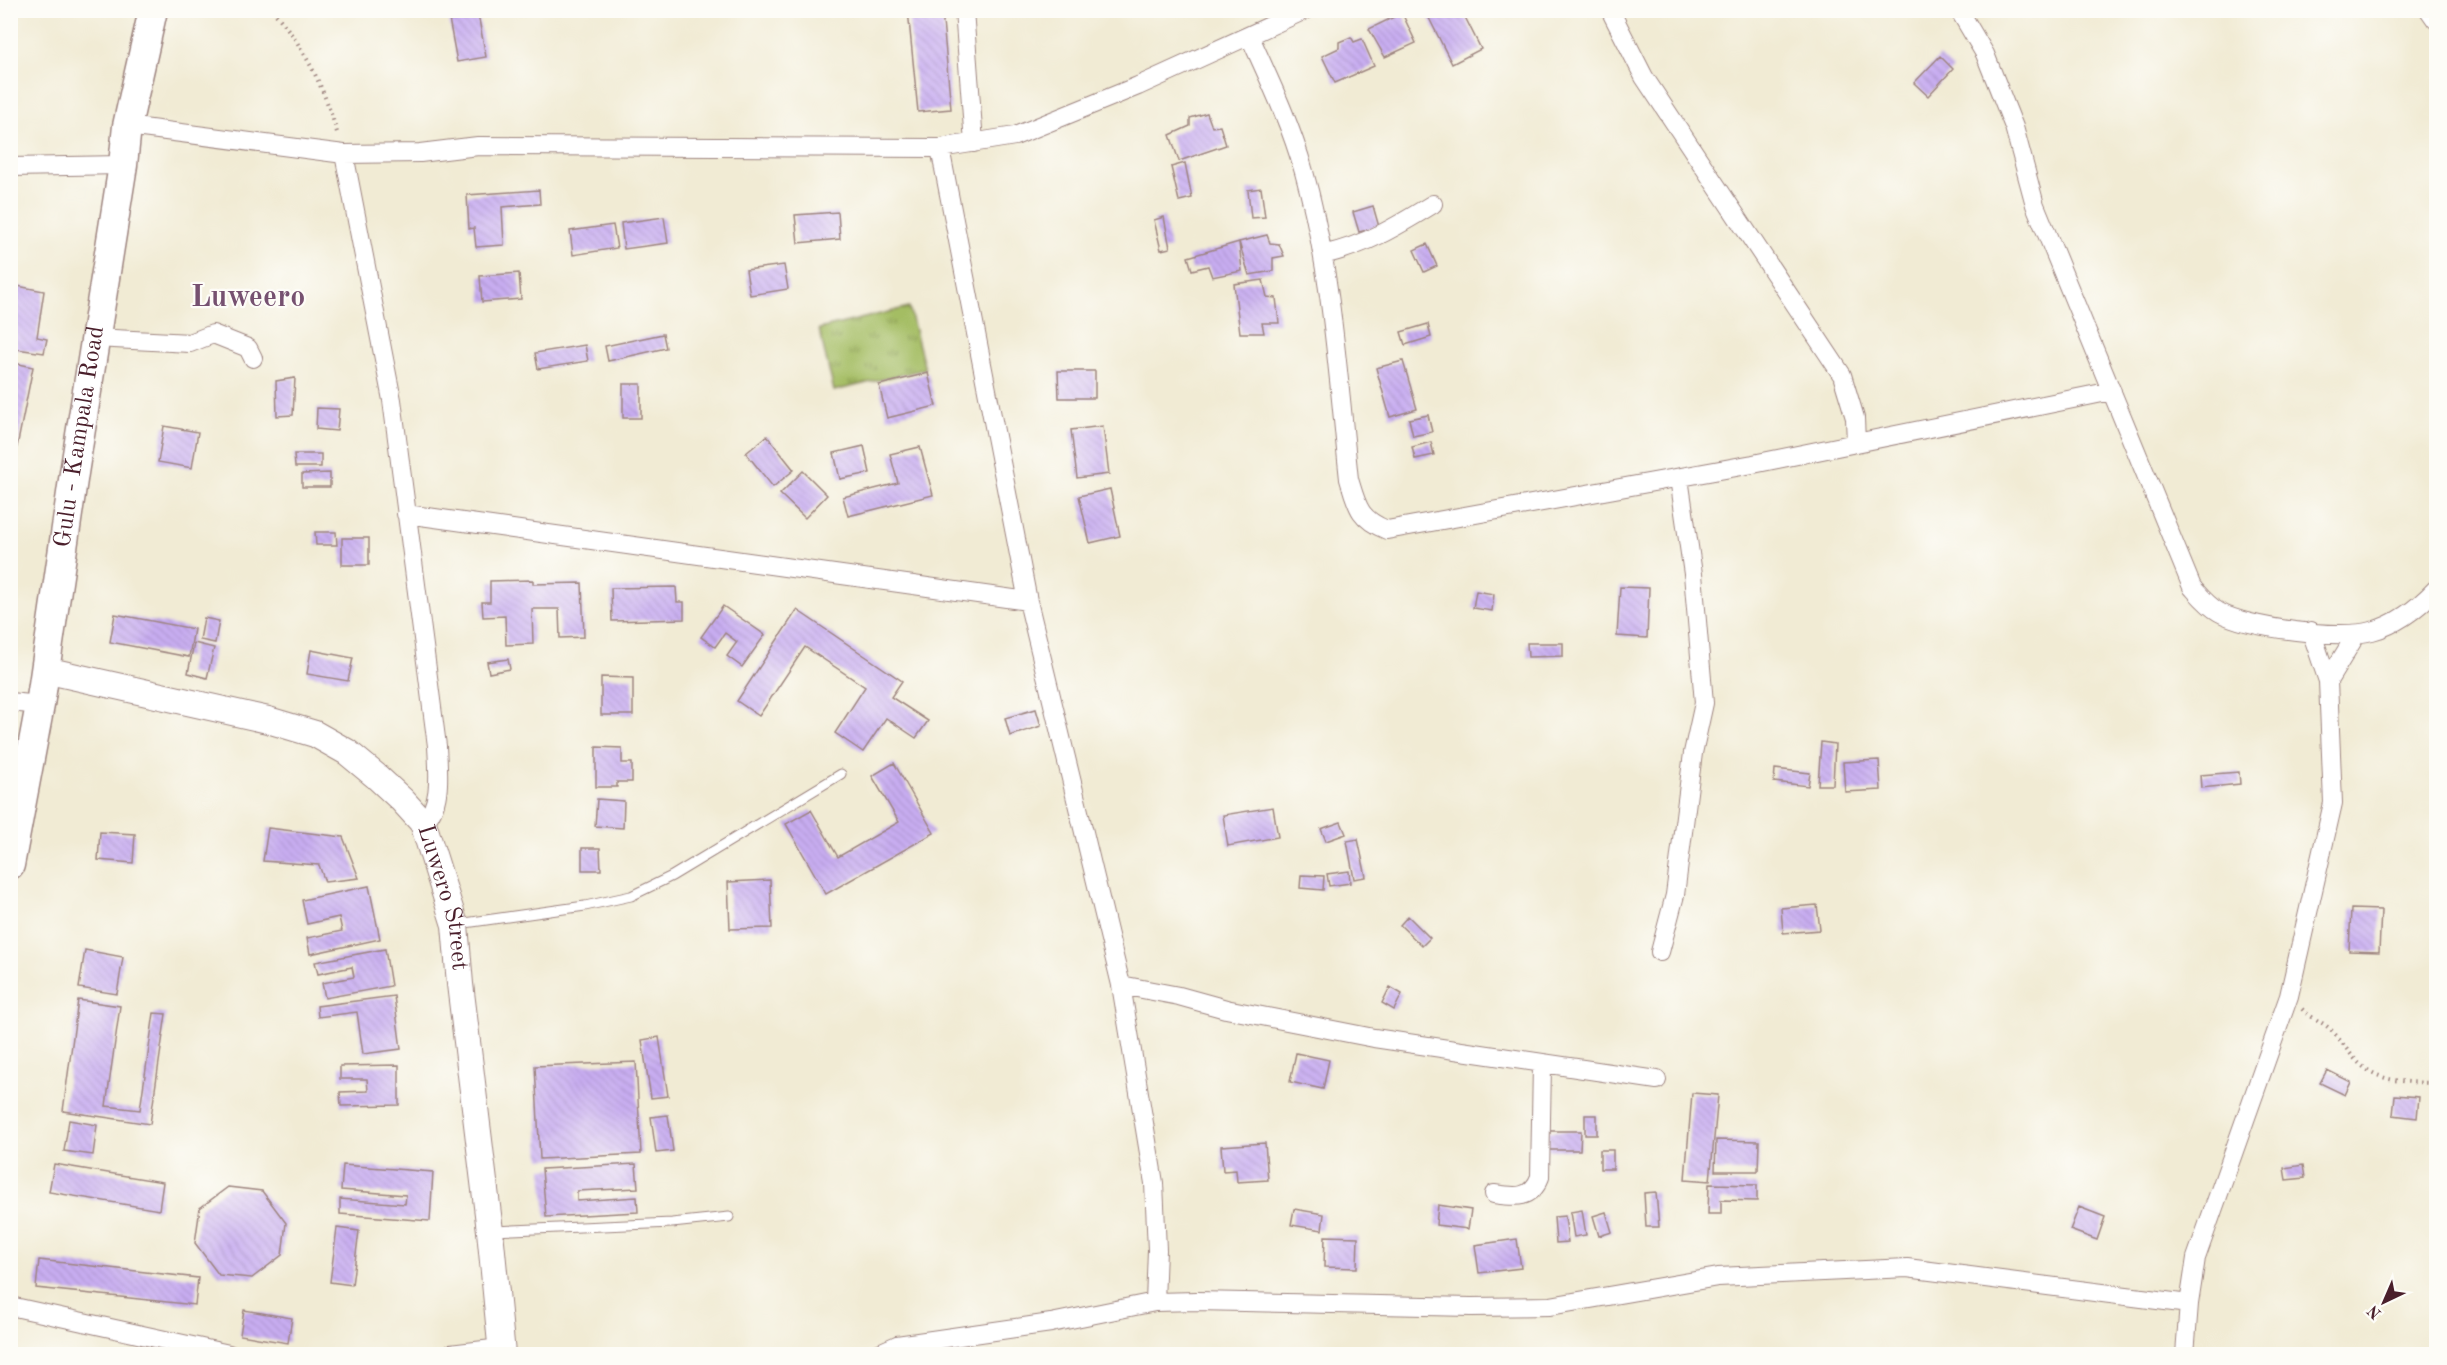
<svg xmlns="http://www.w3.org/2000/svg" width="2447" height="1365" font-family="'Old Standard TT',serif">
<defs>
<pattern id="grass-tufts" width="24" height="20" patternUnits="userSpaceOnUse" patternTransform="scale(1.5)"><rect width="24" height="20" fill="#a4bd63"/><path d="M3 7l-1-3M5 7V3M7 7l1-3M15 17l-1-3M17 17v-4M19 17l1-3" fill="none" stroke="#889952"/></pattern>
<pattern id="building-back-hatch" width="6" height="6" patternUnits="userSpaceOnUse" patternTransform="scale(1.5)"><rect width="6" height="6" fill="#c8adf1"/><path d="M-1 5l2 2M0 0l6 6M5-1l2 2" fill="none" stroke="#ad94cf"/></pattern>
</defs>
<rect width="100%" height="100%" fill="#fdfcf7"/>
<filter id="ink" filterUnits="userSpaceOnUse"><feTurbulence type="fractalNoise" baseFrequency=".0167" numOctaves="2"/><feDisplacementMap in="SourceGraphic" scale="12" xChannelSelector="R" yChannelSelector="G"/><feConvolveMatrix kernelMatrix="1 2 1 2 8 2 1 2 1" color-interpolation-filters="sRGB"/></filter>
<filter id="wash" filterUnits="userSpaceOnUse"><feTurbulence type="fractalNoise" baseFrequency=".008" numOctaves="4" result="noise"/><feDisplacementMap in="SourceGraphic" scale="24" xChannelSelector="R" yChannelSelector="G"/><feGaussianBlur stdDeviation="1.35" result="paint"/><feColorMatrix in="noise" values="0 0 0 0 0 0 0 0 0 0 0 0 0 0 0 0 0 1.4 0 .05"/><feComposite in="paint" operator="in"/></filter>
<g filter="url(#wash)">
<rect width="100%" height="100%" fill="#f1ebd4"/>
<path fill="url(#grass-tufts)" stroke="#776e47" stroke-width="1.5" d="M909 307 925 369 834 391 819 329Z"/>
<g id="blocks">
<path fill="url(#building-back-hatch)" d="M908 10H942L951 109 918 112Z
M1425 10H1467L1468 14 1464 15 1481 49 1452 64Z
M1402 13 1416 43 1385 57 1369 29Z
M478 14 486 57 457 62 449 19Z
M1351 37 1354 42 1362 39 1374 66 1335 83 1322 56 1339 48V42Z
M1940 56 1953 69 1928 96 1914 83Z
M1207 113 1212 127 1220 126 1226 145 1179 161 1170 135 1190 126V118Z
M1185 163 1192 198 1179 201 1171 167Z
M1261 188 1265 217 1251 218 1248 190Z
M539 190 540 204 502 207 504 245 476 247 474 228 469 229 467 195Z
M1373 206 1379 227 1359 232 1353 212Z
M838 212 840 239 798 243 795 215Z
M664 217 668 243 624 249 621 223Z
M1164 217 1170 248 1161 250 1154 220Z
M613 225 617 248 573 255 570 231Z
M1267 235 1270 243 1279 244 1284 256 1273 258V271L1249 275 1239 242 1242 271 1212 277 1208 266 1192 270 1188 257 1239 242Z
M1427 244 1437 266 1424 272 1414 250Z
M784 265 788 289 750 295 746 270Z
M519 273 521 299 482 302 480 276Z
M1263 280 1267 297 1276 298 1279 323H1262L1264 333H1240L1234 284Z
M12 285 44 291 37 337 47 339 44 353 10 348Z
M1428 324 1431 337 1405 345 1401 332Z
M663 334 666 348 608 361 605 346Z
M585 345 588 361 538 369 535 353Z
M1403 361 1417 409 1390 417 1376 368Z
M10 362 33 367 17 447 10 446Z
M1058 371H1095V398H1059Z
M928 373 936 406 887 418 879 385Z
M295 378 293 415 277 416 276 381Z
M623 384H641V418H623Z
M317 408 339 409 337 431 316 429Z
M1428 415 1432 432 1413 436 1409 419Z
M164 426 198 432 192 468 158 462Z
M1103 426 1109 474 1077 478 1071 430Z
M767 436 794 470 773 487 746 453Z
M1431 442 1434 455 1415 459 1412 447Z
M864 446 870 473 840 479 834 453Z
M920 447 933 495 848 516 843 497 898 483 890 454Z
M294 454H321V467H295Z
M803 471 827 495 805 518 780 494Z
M330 473V487H302V474Z
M1110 489 1120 536 1090 543 1079 496Z
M315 532H336L337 545H316Z
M342 538H369V565H342Z
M533 580V584L582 583 584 637 560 638 559 609H532L533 644 506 645 505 616 483 617 482 602H490V581Z
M676 587 677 602H684V619L612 621 611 588Z
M1620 587 1649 588 1647 638 1617 636Z
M1476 591 1494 594 1492 611 1473 608Z
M723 606 765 635 742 667 727 656 737 642 725 633 715 647 701 637Z
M797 610 902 681 891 697 928 721 916 738 886 718 863 752 835 733 865 687 805 647 759 716 737 701Z
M115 614 194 629 189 657 110 642Z
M204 618 219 621 215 643 200 640Z
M194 643 214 648 207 678 188 673Z
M1527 643H1563V656L1528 657Z
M311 650 353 658 348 681 307 674Z
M508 659 510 669 489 673 487 662Z
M601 677 633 678V715H601Z
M1036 709 1041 726 1010 736 1005 718Z
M1821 742 1835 744 1833 785H1818Z
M596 747 622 748V763H632V782H617V787H596Z
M1879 760 1881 790 1845 792 1843 762Z
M894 763 934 833 826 894 786 824 811 810 838 857 899 822 872 776Z
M1775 769 1810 773 1808 786 1774 782Z
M2239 772 2240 784 2201 788 2200 775Z
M597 799 624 801 623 828 595 826Z
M1273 807 1278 837 1228 846 1223 815Z
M1341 822 1346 834 1326 841 1321 829Z
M268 828 343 837 359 878 325 882 319 865 263 861Z
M100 832 135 834 133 863 98 860Z
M1358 839 1366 877 1354 879 1347 841Z
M582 848H600L601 870H582Z
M1349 871 1350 883 1329 886 1327 874Z
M1301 875 1324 876 1323 890 1300 888Z
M770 880 772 928 730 929 728 882Z
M369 886 380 939 310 954 307 938 342 931 339 917 307 924 302 900Z
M1817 905 1820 930 1783 933 1781 908Z
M2351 909 2381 910 2379 952 2349 951Z
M1408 916 1430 938 1422 946 1400 925Z
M385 949 391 986 325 998 322 983 354 977 352 967 318 974 315 962Z
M85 950 123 957 117 994 79 988Z
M1390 987 1402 994 1394 1010 1382 1003Z
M394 996 401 1049 363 1054 357 1012 318 1017 317 1006Z
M78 1000 120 1006 106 1106 140 1110 154 1013 166 1014 150 1124 63 1111Z
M659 1037 668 1096 651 1098 642 1040Z
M1296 1053 1329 1060 1323 1089 1290 1082Z
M636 1062 641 1154 540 1159 535 1066Z
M399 1065V1105L341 1106 340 1092 368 1091 367 1079H340V1066Z
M2327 1070 2351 1082 2345 1095 2320 1083Z
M1692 1093 1718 1095 1710 1181 1685 1179Z
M2395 1095 2419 1097 2417 1118 2393 1115Z
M668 1115 673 1151 656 1153 651 1117Z
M1585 1115H1597V1135H1585Z
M69 1120 97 1125 93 1155 64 1151Z
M1548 1131H1581L1580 1150H1548Z
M1716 1140 1759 1141 1758 1171H1715Z
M1265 1143 1268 1180 1237 1182 1236 1170 1223 1171 1221 1146Z
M1600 1150H1613V1169H1600Z
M54 1164 163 1182 159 1210 49 1192Z
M636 1164 638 1188 577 1191V1201L637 1197 638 1212 546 1217 542 1169Z
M343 1165 433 1172 430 1221 340 1214V1199L405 1204 406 1195 341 1190Z
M2303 1165 2305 1178 2286 1180 2284 1168Z
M1709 1184 1757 1185V1201L1721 1200V1214H1708Z
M228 1187 262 1191 286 1223 282 1255 252 1278 219 1275 195 1243 200 1208Z
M1656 1192 1659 1227H1646L1644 1193Z
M1438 1205 1471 1210 1468 1229 1436 1225Z
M2079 1207 2105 1217 2097 1240 2070 1230Z
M1294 1209 1324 1214 1322 1230 1291 1225Z
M1582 1210 1586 1235 1574 1237 1570 1212Z
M1606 1212 1612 1232 1599 1236 1593 1216Z
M1565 1216 1568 1242 1556 1243 1554 1217Z
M337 1228 359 1231 352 1285 330 1282Z
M1325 1236 1358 1237 1357 1268 1324 1267Z
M1517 1239 1521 1268 1479 1273 1475 1245Z
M39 1260 198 1278 195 1305 36 1288Z
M244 1310 292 1318 288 1343 240 1335Z"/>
</g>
</g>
<g filter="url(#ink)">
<use href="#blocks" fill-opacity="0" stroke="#9e8580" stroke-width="1.5"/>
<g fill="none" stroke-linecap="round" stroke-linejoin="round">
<g stroke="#9e8580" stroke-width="11">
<path id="service" d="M458 924 585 906 631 896 672 876 841 774
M492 1231 672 1223 729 1217"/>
</g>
<g stroke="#9e8580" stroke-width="20">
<path id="minor" d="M964 10 974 143
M1610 10 1644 77 1842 375 1855 418 1856 443
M1959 10 1985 54 2014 127 2035 205 2192 587C2200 596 2208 606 2219 612 2247 628 2341 640 2372 631 2398 624 2418 608 2436 589
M2429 10 2436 20
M1250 37C1270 81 1291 125 1304 172 1332 272 1338 377 1349 479 1357 506 1359 519 1387 530L1753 464 2112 391
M127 126 344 154 420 153 478 146 940 148 1015 136 1138 86 1305 10
M940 148 1028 601 1121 985 1154 1183 1157 1250 1155 1302
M344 154 392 400 437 746C438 770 443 805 423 823
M10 167 123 165
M1323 255C1368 244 1394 228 1433 204
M95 338 190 343 213 334 248 348 253 358
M406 514 1028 601
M2328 681 2356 635
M10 702 40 705
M1660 952 1675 895 1693 753 1704 703 1693 574 1679 478
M1121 985 1179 996 1226 1009 1374 1038 1657 1080
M1494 1194C1515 1197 1531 1200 1540 1177L1542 1064
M10 1306 229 1354
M450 1354 501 1348
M877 1354 897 1345 1051 1323 1155 1302 1197 1301 1471 1307 1550 1306 1718 1277 1907 1268 2189 1304
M2185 1354 2189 1304 2196 1258 2289 996 2333 803 2328 681 2311 631"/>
</g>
<g stroke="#9e8580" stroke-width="28">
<g id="secondary">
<path id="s1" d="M45 670 268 720 315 734 347 752 376 776 402 800 423 823 455 925 460 984 490 1231 502 1354"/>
</g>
</g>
<g stroke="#9e8580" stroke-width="31">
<g id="primary">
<path id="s2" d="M10 865 40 705 74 473 123 165 127 126 153 10"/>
</g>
</g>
<path stroke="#9e8580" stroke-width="4" stroke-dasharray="1.5 4.5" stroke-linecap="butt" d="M272 10C305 46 325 90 338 136
M2302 1009C2311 1018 2321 1021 2329 1028 2338 1036 2346 1049 2354 1058 2376 1083 2405 1082 2436 1083"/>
<use href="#service" stroke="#fff" stroke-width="9"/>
<use href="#minor" stroke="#fff" stroke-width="18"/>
<use href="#secondary" stroke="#fff" stroke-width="26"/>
<use href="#primary" stroke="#fff" stroke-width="28"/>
</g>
</g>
<g text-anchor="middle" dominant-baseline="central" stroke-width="4.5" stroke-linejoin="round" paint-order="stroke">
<g font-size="24" fill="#4a1f2b" stroke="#fdfcf7">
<text stroke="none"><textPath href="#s2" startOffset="434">Gulu - Kampala Road</textPath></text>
<text stroke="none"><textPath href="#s1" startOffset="496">Luwero Street</textPath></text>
</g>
<g font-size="30" font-weight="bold" fill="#765170" stroke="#fdfcf7">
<text x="248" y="298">Luweero</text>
</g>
</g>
<rect width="2447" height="1365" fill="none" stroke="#fdfcf7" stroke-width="36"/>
<g transform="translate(2384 1302) rotate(224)" stroke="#fdfcf7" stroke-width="4.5" paint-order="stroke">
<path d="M0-4.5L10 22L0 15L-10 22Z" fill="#4a1f2b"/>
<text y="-9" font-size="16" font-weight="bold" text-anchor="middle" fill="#4a1f2b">N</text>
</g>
</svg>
